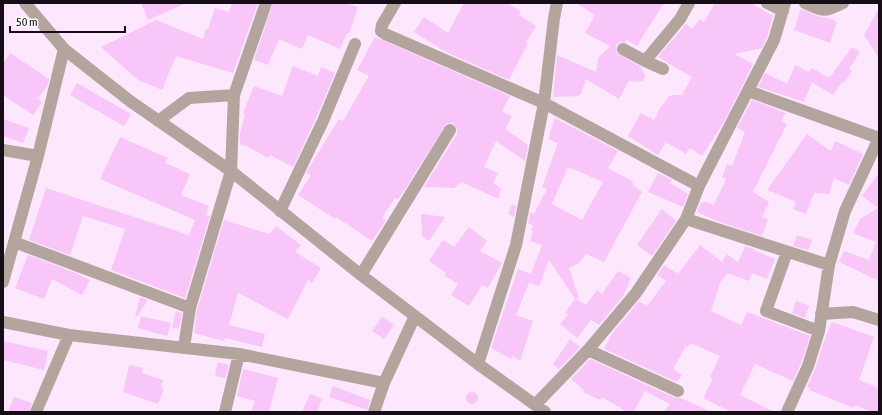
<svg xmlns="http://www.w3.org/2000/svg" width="882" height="415" font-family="'Asap Condensed',sans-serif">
<rect width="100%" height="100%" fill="#fce7fc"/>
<path fill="#f8c6f8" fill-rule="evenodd" d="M141 3H187L148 20Z
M232 3H258L233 73 176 56 162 90 138 80 101 47 156 20 203 39 206 28 208 29 215 8 229 12Z
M273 3H345L358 7 349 34 347 33 340 49 308 35 302 49 279 39 268 65 254 60Z
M464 3H508L521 12 519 15 536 26 526 42 528 43 509 80 446 52 414 32 424 17 448 33Z
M576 3H664L637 46 625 39 627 43 619 42 616 46 617 53 641 67 645 76 644 80 641 82 629 81 619 99 586 79 581 94 578 96 553 97 557 55 596 72 598 58 610 46 585 33 595 15Z
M715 3H751L773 16 767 37 762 48 734 54 753 64 724 122 702 156 690 148 686 154 666 142 658 155 628 136 641 113 654 120 662 105H663L668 97 672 95H682L692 77 658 57 686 24 692 29 700 19 704 22Z
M879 8V58L864 35Z
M801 9 818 16 831 19 837 22 830 43 794 30Z
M375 37 510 96 502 111 512 116 505 129 528 145 525 161 496 141 484 167 498 173 493 183 501 188 498 199 462 182 454 188 424 187 457 134V130L454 124 451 123 446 124 404 191 398 199 395 198 382 218 386 220 372 241 336 217 335 219 298 195 311 175 306 173 310 166 339 119 343 121 369 76 357 70Z
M852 47 860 52 849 69 852 71 843 83 842 82 833 95 812 82 804 102 758 87 765 73 787 84 795 65 809 72 812 68 827 77V76L830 77Z
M10 53 49 79 48 84 38 99 42 102 33 115 3 95V64Z
M293 66 318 76 321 67 335 73 316 118 293 167 270 155 268 158 247 146 240 145V133L245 114 243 113 254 86 282 96Z
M77 83 131 114 124 126 70 95Z
M752 100 786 113 781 121 787 124 753 192 769 202 762 217 768 219 762 236 717 221 697 212 701 202 702 204 703 201 714 205 726 179 722 177 727 164 732 166 745 132 737 128Z
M555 118 618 151 608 168 634 182 632 184 642 192 604 262 586 254 579 263 569 268 579 298 576 299 586 305 597 290 602 294 618 271 631 278 624 294H625L599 325 591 320 577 338 560 324 568 315 565 313 575 299 549 260 539 286 529 283 516 315 533 321 520 361 513 356 511 359 491 348 518 269 531 274 542 245 530 241 533 231 531 230 533 225 528 223 530 212 534 214 547 189 542 187 558 143 548 139ZM568 167 603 182 582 220 552 204Z
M3 119 29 128 23 143 3 136Z
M807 134 831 151 835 141 863 154 849 185 834 178 829 194 814 193 806 214 793 209 796 202 767 190Z
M120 137 168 158 165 163 190 174 181 195 209 206 206 215 210 216 185 298 111 270 125 229 83 216 70 255 29 240 46 188 189 235 195 220 100 179Z
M658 173 672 180 670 183 688 194 683 207 648 192Z
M879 173V281L839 262 844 251 869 260 876 242 853 233 860 219 878 208 862 196Z
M512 205 516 206 514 217 508 214Z
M662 209 676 221 652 256 637 245Z
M421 214 445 217 429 241 422 236Z
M224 220 269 234 276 226 301 245 295 252 321 268 312 283 308 280 288 319 238 293 229 325 265 334 262 347 225 338 224 341 194 333 197 310Z
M469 227 487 241 480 251 502 263 488 288 482 285 469 306 451 295 458 284 445 276 446 273 429 261 443 240 454 247Z
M797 235 812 240 808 250 793 246Z
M700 245 722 262 727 254 738 262 745 246 756 250V251L775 259 767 279 752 273 749 281 727 273 720 283 711 311 741 325 747 312 810 336 801 363 793 381 755 364 740 395 774 412H731L703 398 713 379 710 377 720 356 690 343 688 347 686 346 673 369 682 375 677 382 604 349 612 334 639 301 647 306 666 281 657 275 664 265 678 274Z
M28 255 76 273 90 280 82 295 52 279 44 299 15 288Z
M140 297 148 300 137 317 135 316Z
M796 301 809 306 805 318 792 313Z
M176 311 182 313 179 329 172 327Z
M141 316 171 323 167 336 138 328Z
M382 317 394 325 384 339 372 331Z
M832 322 874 337 859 380 879 388V412H872L855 405 854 408 809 390 810 388 807 387 815 369 824 341Z
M570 339 580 347 559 369 553 364Z
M3 341 48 351 44 370 3 360Z
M590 359 675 398H681L711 412H664L670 404 645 391 634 412H627L602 397 600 400 583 392 584 390 571 379Z
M218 362 229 365 225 378 215 376Z
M129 365 143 368 142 373 163 380 161 387 164 388 158 404 123 392Z
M243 369 278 378 269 412H251L255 401 237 396Z
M333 386 370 400 367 410 329 397Z
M466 398a6 6 0 1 1 12 0a6 6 0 1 1-12 0Z
M310 394 322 399 317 412H302Z
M14 397 32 403 29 412H8Z"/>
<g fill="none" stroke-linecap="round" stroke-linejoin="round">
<path stroke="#b4a49e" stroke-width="12" d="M25 3 64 49 130 101 231 171 361 275 478 364 545 412
M395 3 382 25 381 31 385 34 544 103 699 186
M767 3 783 11
M805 3C823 11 824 13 843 3
M623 49 645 61 663 69
M645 61 680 19 689 3
M748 91 879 138 845 211 829 265 819 331 808 366 787 412
M158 121 189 98 234 95
M3 150 38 156
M280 211 323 121 355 44
M686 219 829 265
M14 242 190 308
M787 252 766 311 819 331
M361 275 450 130
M3 282 38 156 64 49
M821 314 853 312 879 320
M3 322 69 335 239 354 384 383
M184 347 190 308 231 171 234 95 266 3
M588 350 678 391
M478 364 516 245 544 103 554 18 557 3
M535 405 588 350 636 293 686 219 699 186 774 40 785 3
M36 412 69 335
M225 412 239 354
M374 412 384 383 415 316"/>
</g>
<rect width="882" height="415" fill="none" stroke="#160d16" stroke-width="8"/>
<path d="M10 26v6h115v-6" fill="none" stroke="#160d16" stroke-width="2"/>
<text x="16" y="26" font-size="12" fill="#160d16" stroke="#fcfcfc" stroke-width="3" paint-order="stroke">50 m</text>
</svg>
